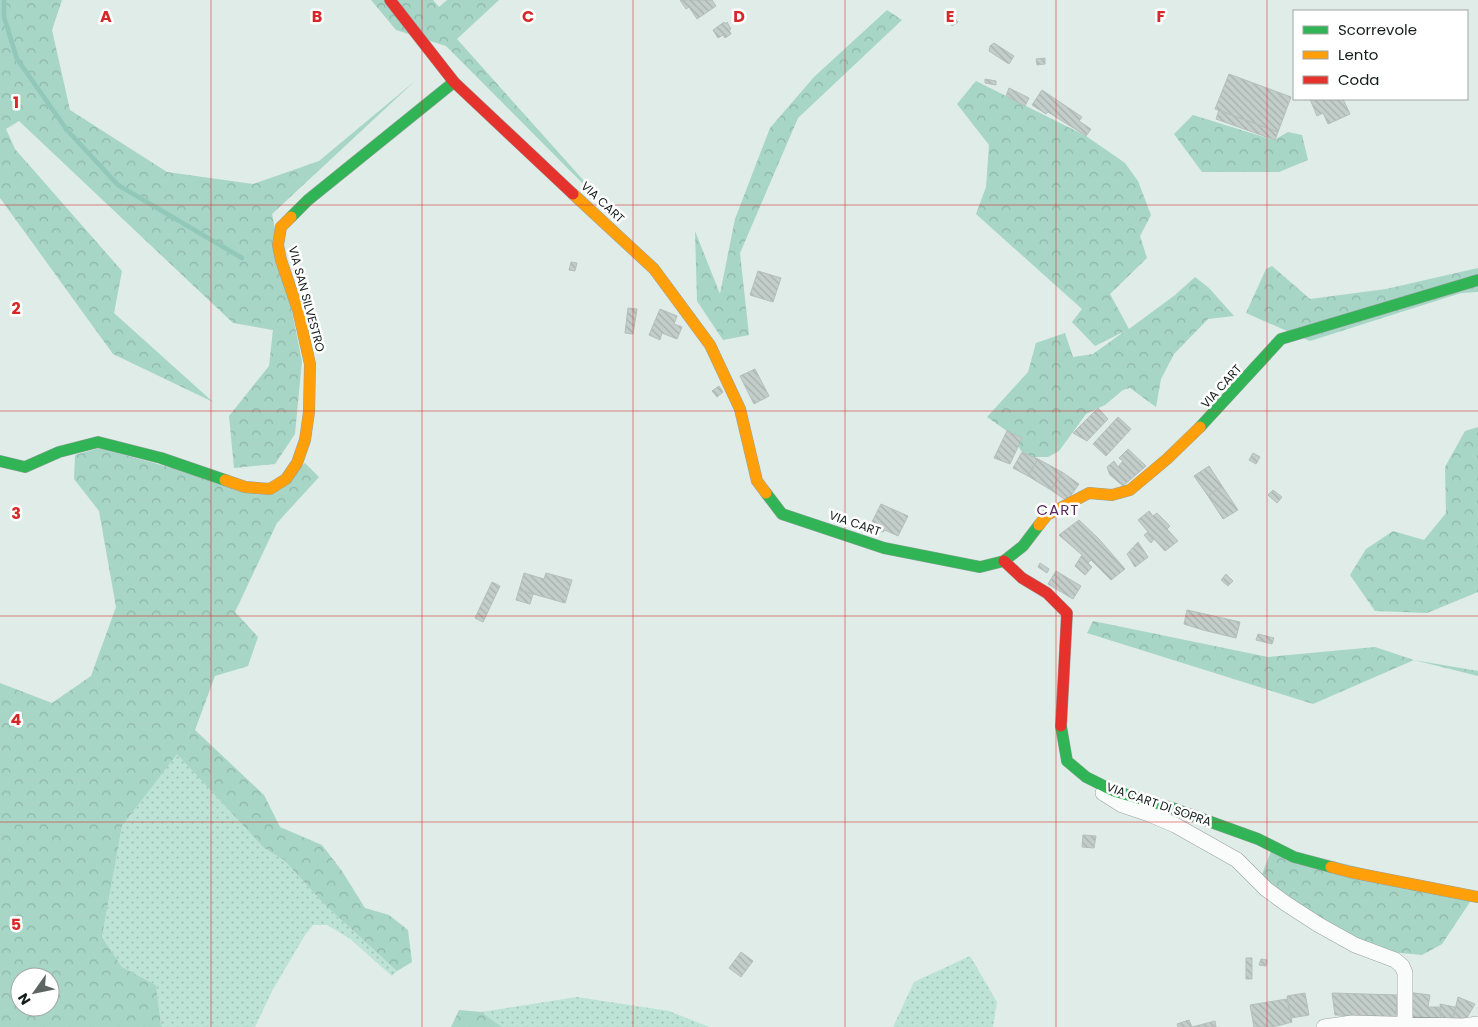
<svg xmlns="http://www.w3.org/2000/svg" width="1478" height="1027" font-family="Poppins,sans-serif">
<defs>
<pattern id="grass-dots" width="8" height="8" patternUnits="userSpaceOnUse" patternTransform="scale(1.25)"><rect width="8" height="8" fill="#bce3d6"/><path d="M2 2h.1M6 6h.1" fill="none" stroke="#a1c2b7" stroke-width="1.8" stroke-linecap="round"/></pattern>
<pattern id="forest-crowns" width="20" height="18" patternUnits="userSpaceOnUse" patternTransform="scale(1.25)"><rect width="20" height="18" fill="#a7d5c6"/><path d="M2 6a3 3 0 1 1 6 0M12 15a3 3 0 1 1 6 0" fill="none" stroke="#8fb6aa"/></pattern>
<pattern id="building-back-hatch" width="6" height="6" patternUnits="userSpaceOnUse" patternTransform="scale(1.25)"><rect width="6" height="6" fill="#c3cdca"/><path d="M-1 5l2 2M0 0l6 6M5-1l2 2" fill="none" stroke="#a7b0ad"/></pattern>
</defs>
<rect width="100%" height="100%" fill="#dfece8"/>
<path fill="url(#grass-dots)" d="M177 753 264 848 284 860 325 905 397 971 392 976 349 938 327 925H313L305 935 272 991 255 1027H163L161 1025 156 985 122 967 102 937 122 826Z
M970 956 997 1002 993 1027H893L914 982Z
M577 997 669 1011 709 1027H502L481 1012Z"/>
<path fill="url(#forest-crowns)" fill-rule="evenodd" d="M0 0H62L52 30 70 110 167 172 253 184 319 161 415 81 272 214 302 361 295 434 275 464 234 468 229 416 269 366 273 330 233 323 19 121 6 129 15 149 122 271 114 313 213 402 113 354 0 198Z
M371 0H433L439 7 447 0H499L457 39 619 220 446 46 396 30Z
M887 10 902 20 798 118 740 253 749 335 723 340 697 301 695 231 720 294 735 219 770 128 814 77Z
M976 81 1086 136 1125 163 1138 181 1151 215 1140 236 1147 258 1110 294 1129 329 1175 295 1195 277 1209 288 1234 316 1208 319 1174 354 1161 379 1156 407 1130 388 1123 390 1105 405 1086 414 1059 451 1048 457H1033L1022 452 1007 431 987 417 1028 372 1036 343 1065 333 1073 357 1093 354 1125 331 1095 346 1072 322 1082 309 976 214 986 187 989 145 957 104Z
M1193 115 1274 140 1288 132 1302 135 1308 160 1279 172H1202L1174 134Z
M1272 266 1310 299 1386 289 1478 268V292L1461 293 1310 341 1246 313 1266 269Z
M1478 427V592L1427 613 1375 611 1350 575 1366 549 1393 531 1424 540 1446 513 1445 467 1465 431Z
M99 448 271 495 305 463 319 477 277 523 235 612 258 637 248 666 215 676 195 730 264 795 280 827 322 845 342 871 365 908 389 915 408 930 412 962 397 971 325 905 284 860 264 848 177 754 122 826 102 937 122 967 156 985 161 1025 163 1027H0V683L52 703 91 676 116 607 99 511 74 479 75 455ZM20 977H50V1007H20Z
M1093 621 1268 657 1375 647 1414 660 1478 671V676L1414 660 1313 704 1087 633Z
M1273 846 1474 896 1442 944 1422 955 1369 950 1259 882Z
M459 1010 481 1012 502 1027H451Z"/>
<g fill="none" stroke-linecap="round" stroke-linejoin="round">
<path stroke="#91c8b8" stroke-width="4.5" d="M4 0V17L17 59 67 130 118 185 242 258"/>
</g>
<path fill="url(#building-back-hatch)" stroke="#b4bfbb" d="M680 0H712L716 6 697 19 689 7 686 9Z
M953 16 958 22 952 26 948 21Z
M724 22 725 24 727 22 731 29 729 30 731 34 725 38 723 35 718 38 713 30Z
M994 43 1014 56 1009 64 989 51 990 46Z
M1045 58V64L1037 65 1036 59Z
M1229 74 1291 97 1278 132 1215 109Z
M985 79 996 81V85L985 83Z
M1009 88 1029 98 1025 106 1006 96Z
M1042 90 1082 117 1079 121 1091 129 1086 136 1048 112 1046 114 1032 105Z
M1310 99H1343L1350 114 1328 124 1323 113 1317 116Z
M1219 110 1278 132 1275 140 1216 119Z
M571 262 577 263 575 271 569 270Z
M758 271 781 278 773 302 750 295Z
M628 308 637 309 633 334 625 333Z
M660 309 677 316 674 324 682 327 677 339 662 333 660 340 649 335Z
M755 369 769 396 754 404 740 376Z
M719 386 723 392 717 397 712 391Z
M1098 408 1108 419 1087 441 1073 433Z
M1118 417 1131 429 1106 456 1093 444Z
M1007 431 1022 438 1010 464 994 458Z
M1128 449 1146 466 1123 486 1110 475 1107 467 1114 461 1118 467 1123 461 1119 458Z
M1022 452 1038 459 1028 476 1013 468Z
M1253 453 1260 457 1256 464 1249 460Z
M1038 459 1062 472 1051 490 1028 476Z
M1209 466 1222 486 1208 496 1194 476Z
M1062 472 1079 484 1067 501 1051 490Z
M1222 486 1238 510 1223 519 1208 496Z
M1273 490 1282 497 1277 503 1268 495Z
M881 504 908 516 898 536 885 530 883 532 870 526Z
M1149 511 1153 516 1157 513 1170 526 1167 529 1178 541 1165 551 1154 539 1151 543 1144 535 1148 532 1138 520Z
M1079 520 1099 539 1125 569 1111 580 1091 560 1088 563 1092 567 1085 575 1075 566 1082 555 1059 535Z
M1138 542 1148 557 1135 567 1127 554Z
M1040 563 1049 569 1047 573 1038 567Z
M1056 571 1081 586 1073 599 1048 584Z
M524 573 544 579 546 573 572 580 565 603 519 590Z
M1226 574 1233 581 1228 586 1221 580Z
M492 582 500 586 483 622 475 618Z
M519 590 533 594 530 604 516 600Z
M1187 610 1240 622 1236 638 1203 630 1184 624Z
M1258 634 1274 638 1272 644 1256 640Z
M1083 835 1096 836 1094 848 1082 847Z
M741 952 753 961 741 977 729 968Z
M1246 958H1252V979H1246Z
M1261 959 1267 960 1266 966 1259 965Z
M1398 991 1430 995 1428 1007H1439L1441 1021 1411 1019V1013L1396 1011Z
M1305 993 1309 1015 1291 1018 1287 996Z
M1332 993 1398 995 1396 1017 1335 1015Z
M1458 997 1475 1004 1465 1021 1452 1023Z
M1287 999 1292 1022 1273 1027H1254L1250 1005Z
M1440 1004 1455 1007 1452 1023 1441 1021Z
M1189 1020 1192 1027 1215 1021 1216 1027H1178L1177 1024Z"/>
<g fill="none" stroke-linecap="round" stroke-linejoin="round">
<g stroke="#98a29e" stroke-width="16">
<path id="street" d="M1103 793 1122 805 1149 814 1175 825 1237 860 1266 889 1285 903 1319 925 1355 945 1395 960 1402 966 1405 973V1024
M1324 1027 1352 1023 1463 1026 1478 1024"/>
</g>
<g stroke="#98a29e" stroke-width="12">
<path id="fast" d="M291 217 308 200 454 82
M1200 427 1281 339 1478 280
M0 461 25 467 59 452 98 442 161 458 225 480
M766 493 782 514 884 548 980 567 1004 561 1023 546 1039 525
M1061 726 1067 761 1086 777 1114 791 1172 808 1258 839 1294 857 1331 867"/>
</g>
<g stroke="#98a29e" stroke-width="12">
<path id="slow" d="M573 194 654 269 710 345 740 409 757 481 766 493
M225 480 245 487 270 489 286 479 297 463 305 440 309 412 310 364 298 310 281 260 278 245 281 227 291 217
M1039 525 1047 515 1089 493 1112 495 1130 490 1167 459 1200 427
M1331 867 1350 872 1478 897"/>
</g>
<g stroke="#98a29e" stroke-width="12">
<path id="jam" d="M390 0 454 82 573 194
M1004 561 1022 578 1047 593 1067 613 1061 726"/>
</g>
<use href="#street" stroke="#fafcfc" stroke-width="15"/>
<use href="#fast" stroke="#30b455" stroke-width="11"/>
<use href="#slow" stroke="#ff9f0a" stroke-width="11"/>
<use href="#jam" stroke="#e5322d" stroke-width="11"/>
</g>
<path fill="none" stroke="#d62828" stroke-width="1" stroke-opacity="0.55" d="M211 0V1027M422 0V1027M633 0V1027M845 0V1027M1056 0V1027M1267 0V1027M0 205H1478M0 411H1478M0 616H1478M0 822H1478"/>
<g text-anchor="middle" dominant-baseline="central" stroke-width="5" stroke-linejoin="round" paint-order="stroke">
<g font-size="12" fill="#141d1a" stroke="#fff">
<text transform="translate(603 202) rotate(43)">VIA CART</text>
<text transform="translate(307 299) rotate(75)">VIA SAN SILVESTRO</text>
<text transform="translate(1221 386) rotate(-48)">VIA CART</text>
<text transform="translate(855 523) rotate(19)">VIA CART</text>
<text transform="translate(1159 804) rotate(19)">VIA CART DI SOPRA</text>
</g>
<g font-size="15" letter-spacing="1" fill="#582b5e" stroke="#fff">
<text x="1058" y="509">CART</text>
</g>
</g>
<g font-size="16" text-anchor="middle" font-weight="bold" fill="#d62828" stroke="#fff" stroke-width="5" stroke-linejoin="round" paint-order="stroke">
<text x="106" y="22">A</text>
<text x="317" y="22">B</text>
<text x="528" y="22">C</text>
<text x="739" y="22">D</text>
<text x="950" y="22">E</text>
<text x="1161" y="22">F</text>
<text x="16" y="108">1</text>
<text x="16" y="314">2</text>
<text x="16" y="519">3</text>
<text x="16" y="725">4</text>
<text x="16" y="930">5</text>
</g>
<rect x="1293" y="10" width="175" height="90" fill="#ffffff" stroke="#a1a5a3"/>
<rect x="1303" y="26" width="25" height="8" fill="#30b455" stroke="#a1a5a3"/>
<text x="1338" y="35" font-size="15" fill="#141d1a">Scorrevole</text>
<rect x="1303" y="51" width="25" height="8" fill="#ff9f0a" stroke="#a1a5a3"/>
<text x="1338" y="60" font-size="15" fill="#141d1a">Lento</text>
<rect x="1303" y="76" width="25" height="8" fill="#e5322d" stroke="#a1a5a3"/>
<text x="1338" y="85" font-size="15" fill="#141d1a">Coda</text>
<g transform="translate(35 992) rotate(237)"><circle r="24" fill="#ffffff" stroke="#a1a5a3"/>
<path d="M0-4L9 19L0 12L-9 19Z" fill="#5b6562"/>
<text y="-8" font-size="14" font-weight="bold" text-anchor="middle" fill="#141d1a">N</text>
</g>
</svg>
